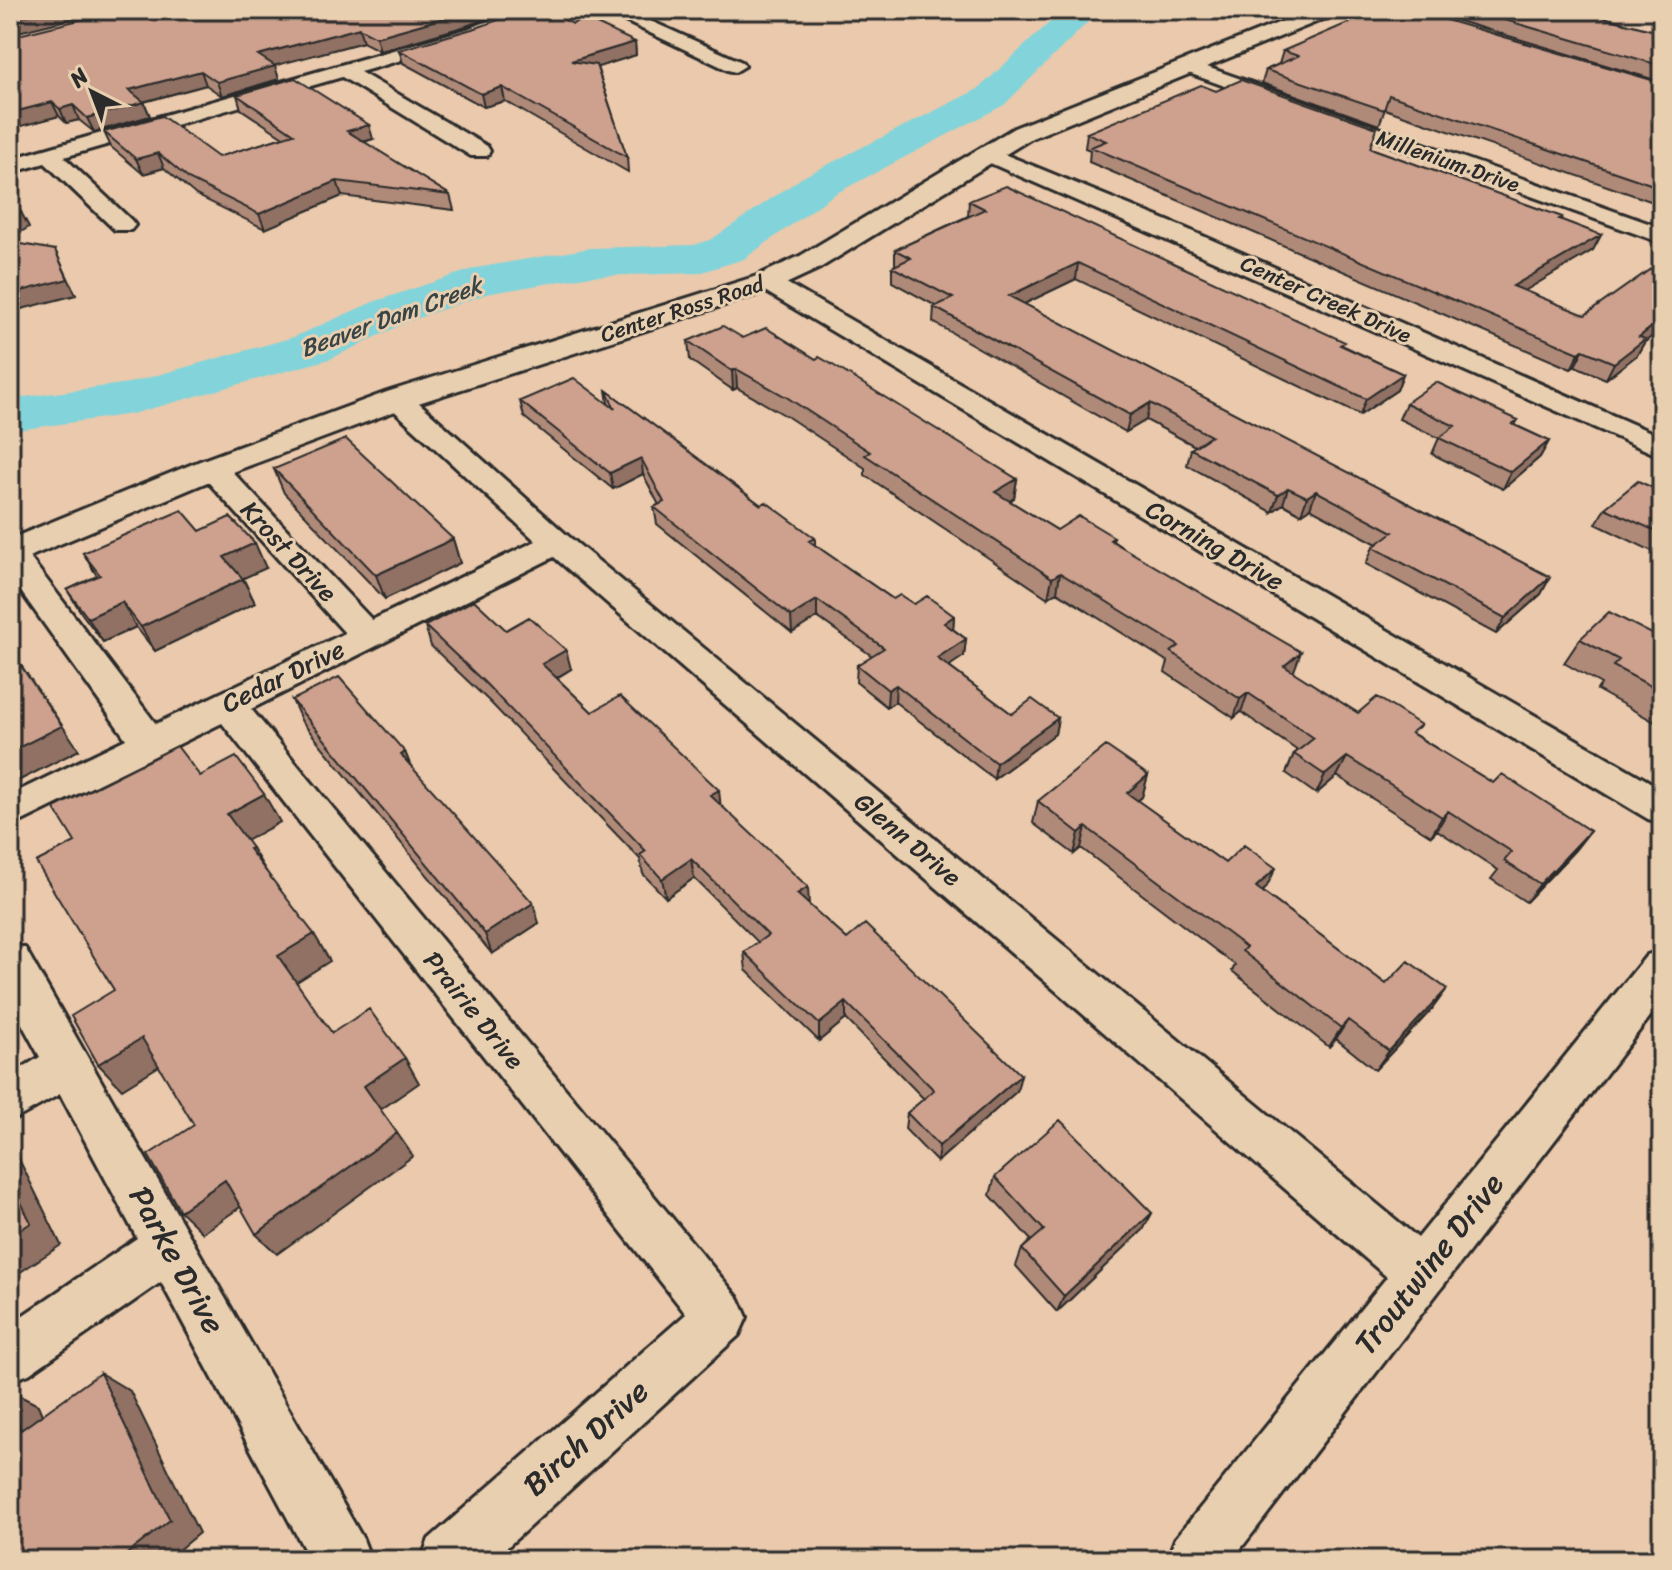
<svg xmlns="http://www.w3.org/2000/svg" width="1672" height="1570" font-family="Sriracha,sans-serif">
<rect width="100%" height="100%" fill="#eac9ac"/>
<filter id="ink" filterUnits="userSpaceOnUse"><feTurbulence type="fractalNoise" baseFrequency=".0125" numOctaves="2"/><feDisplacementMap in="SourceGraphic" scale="16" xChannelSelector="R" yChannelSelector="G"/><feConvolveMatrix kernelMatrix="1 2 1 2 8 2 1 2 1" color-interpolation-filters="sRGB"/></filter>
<g filter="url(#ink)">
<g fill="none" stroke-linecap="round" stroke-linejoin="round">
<path fill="#83d4da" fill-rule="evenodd" d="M1063 10H1100L1004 105 833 195 744 259 699 273 591 276 486 294 407 322 330 359 132 414 10 431V399L129 383 294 337 373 302 476 268 591 248 694 245 712 239 803 177 978 89Z"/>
<g stroke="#2b2b2b" stroke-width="6">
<path id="street" d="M519 10H545L542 14 481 37 360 72 487 146 490 151 487 156H471L342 77 64 157 131 220 135 225 131 230H115L45 163 10 173V159L467 29Z
M602 10H626L742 62 745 66 735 72 728 70Z
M1190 61 1662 228V243L1183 71 1180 67 1183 63Z
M989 148 1180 226 1662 437V457L981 159 978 154Z
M767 275 776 277 1662 789V823L1648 819 758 287 755 282 758 277Z
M398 391 408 393 568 536 1418 1238 1647 955 1662 950V1001L1232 1560H1167L1175 1539 1387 1277 554 557 251 709 739 1299 747 1317 739 1335 493 1560H421L429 1539 686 1314 222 723 10 827V795L126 739 10 576V543L21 546 156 724 345 633 201 474 197 468 201 462 212 459 223 462 372 620 536 541 388 405 384 399 388 393Z
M10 943 25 948 363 1539 371 1560H310L161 1282 29 1374 10 1381V1324L137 1238 60 1094 10 1122V1075L40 1057 10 1002Z"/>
</g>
<g stroke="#2b2b2b" stroke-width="6">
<path id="secondary" d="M1311 10H1339L1336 14 1032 138 820 268 777 288 409 406 224 475 10 565V539L200 461 387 392 757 276 800 256 1014 128Z"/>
</g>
<use href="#street" fill="#e8cfb0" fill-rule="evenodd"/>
<use href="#secondary" fill="#e8cfb0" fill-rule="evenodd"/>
</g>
<path fill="#b08a79" stroke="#2b2b2b" stroke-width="2" d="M120 10H510L466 26 380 51 363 42 274 65 279 79 222 96 206 85 144 102 150 116 94 132 79 120 66 123 59 116 10 129Z
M1422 10H1577L1662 33V82Z
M573 24 635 42 636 55 597 67 627 157 628 172 505 101 484 107 403 63 399 50Z
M1283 51 1662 83V205L1385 109 1379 125 1262 83 1266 70 1279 64Z
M237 95 373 139 364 142 450 195 454 210 342 196 265 229 196 195 164 168 143 174 111 147 104 132 218 157 283 137 241 109Z
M1087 133 1371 148 1562 217 1561 220 1601 235 1593 250 1524 291 1644 343 1637 355 1606 379 1575 366 1571 369 1089 162 1090 150 1085 148Z
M969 201 1344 346 1403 374 1397 390 1360 415 1076 279 1024 304 1550 577 1541 594 1496 634 1366 564 1373 547 1377 544 1310 508 1301 514 1283 504 1272 512 1187 465 1191 449 1195 446 1146 420 1126 432 933 322 934 307 936 306 892 282V267L895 266V250L968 216Z
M743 338 816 359 1017 479 1014 498 1010 501 1057 530 1114 537 1113 541 1293 672 1358 713 1415 735 1493 783 1590 831 1575 850 1526 902 1491 879 1498 870 1437 830 1431 836 1337 776 1316 794 1286 773 1294 754 1298 751 1241 712 1234 718 1165 672 1168 662 1057 592 1048 598 865 475V468L788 417 737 388 733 390 690 360 688 341Z
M606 390 761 505 815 538V545L893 599 954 616 953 629 966 639 964 656 948 666 1012 714 1058 718 1055 734 994 779 895 702 887 707 856 682 857 665 872 656 817 617 792 633 657 524 654 507 659 505 643 474 613 489 524 417 520 401 608 403Z
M1406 403 1518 420 1515 425 1549 441 1540 457 1503 489 1432 454 1439 438 1399 419Z
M274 469 453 539 460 563 385 599 284 493Z
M1662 492V556L1596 524 1605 508Z
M200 531 266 568 243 578 255 603 155 651 136 627 103 642 82 614 67 590 97 576 83 553Z
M425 626 506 630 571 669 557 678 592 712 720 805 809 905 1017 1091 937 1162 905 1129 907 1113 924 1099 846 1019 819 1041 746 970 744 952 758 942 694 878 666 898 643 874 640 859 490 702 431 646Z
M1580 639H1662V726L1597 690 1601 684 1564 663Z
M292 700 405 752 410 765 539 923 492 954 302 722Z
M1148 775 1142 797 1138 801 1225 863 1266 888 1263 892 1386 984 1432 1009 1375 1070 1336 1039 1329 1047 1232 971 1235 965 1081 848 1074 854 1033 823 1038 801Z
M995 1177 1152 1213 1143 1230 1057 1312 1016 1266 1022 1249 1031 1240 990 1195Z"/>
<path fill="#907163" stroke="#2b2b2b" stroke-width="2" d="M49 10H108L10 34V19Z
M472 10H510L466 26 380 51 376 37Z
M359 28 363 42 262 69 258 55Z
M635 42 636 55 573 75 571 61Z
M275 66 279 79 222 96 217 82Z
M201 71 206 85 135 104 129 90Z
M502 87 505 101 484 107 481 94Z
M52 102 59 116 10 129V113Z
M144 102 150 116 94 132 87 118Z
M73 105 79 120 66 123 60 109Z
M369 125 373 139 352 145 347 131Z
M158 153 164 168 143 174 136 159Z
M337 181 342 196 265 229 259 214Z
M21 212 29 227 10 239V219Z
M1601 235 1593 250 1506 302 1513 286Z
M55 250 76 295 10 312V294Z
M1078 263 1076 279 1007 312 1009 296Z
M1662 319V328L1644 343 1637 355 1606 379 1614 363 1639 337Z
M1583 350 1575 366 1571 369 1579 353Z
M736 369 737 388 733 390 732 371Z
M1403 374 1397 390 1360 415 1366 399Z
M1150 403 1146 420 1126 432 1130 415Z
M1549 441 1540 457 1503 489 1511 472Z
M641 458 643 474 613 489 610 473Z
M1017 479 1014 498 993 511 995 492Z
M1288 488 1283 504 1272 512 1278 495Z
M1316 491 1310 508 1301 514 1307 497Z
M453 539 460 563 385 599 376 575Z
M255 543 266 568 235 582 224 557Z
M1060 573 1057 592 1048 598 1052 578Z
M1550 577 1541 594 1496 634 1505 618Z
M243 579 255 603 155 651 141 627Z
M817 600V617L792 633 791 616Z
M122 602 136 627 103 642 88 618Z
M954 616 953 633 944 623Z
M966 639 964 656 936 675 937 658Z
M10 649 79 750 10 785Z
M566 650 571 669 547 683 542 664Z
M1301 652 1294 671 1276 685 1284 666Z
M896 685 895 702 887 707 888 690Z
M1248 693 1241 712 1234 718 1240 699Z
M1058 718 1055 734 994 779 996 763Z
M405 752 414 774 401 755Z
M1347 757 1337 776 1316 794 1325 775Z
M1148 775 1142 797 1121 814 1127 793Z
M719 790 721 809 710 795Z
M264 794 280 822 244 842 227 814Z
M1448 811 1437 830 1431 836 1442 817Z
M1086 827 1081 848 1074 854 1079 833Z
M1590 831 1575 850 1526 902 1540 884Z
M252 848 269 876 249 849Z
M691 859 694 878 666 898 662 879Z
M1276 868 1266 888 1246 908 1256 887Z
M808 887 809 905 797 894Z
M533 903 539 923 492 954 485 934Z
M314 934 330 961 295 983 278 956Z
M1447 989 1432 1009 1375 1070 1389 1051Z
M846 1002V1019L819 1041V1024Z
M1348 1020 1336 1039 1329 1047 1341 1028Z
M142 1038 164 1063 122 1089 98 1064Z
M405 1058 419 1083 380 1110 364 1086Z
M1021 1075 1017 1091 937 1162 939 1146Z
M397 1133 413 1156 277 1254 256 1234Z
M10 1149 17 1155 61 1245 10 1279Z
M225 1180 246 1203 203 1233 180 1211Z
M1152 1213 1143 1230 1057 1312 1064 1296Z
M100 1373 130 1391 199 1533 166 1560H119Z
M10 1391 38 1405 55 1446 21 1430 10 1404Z"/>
<path fill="#cda18d" stroke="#2b2b2b" stroke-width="2" d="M10 10H49L10 19Z
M120 10H472L376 37 359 28 258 55 275 66 217 82 201 71 129 90 144 102 87 118 73 105 60 109 52 102 10 113V37Z
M525 10H545L573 24 582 17 635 42 571 61 596 65 627 157 502 87 481 94 399 50 479 27Z
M1378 10H1412L1662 83V188L1389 95 1384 110 1266 70 1298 56 1283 51Z
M1471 10H1577L1662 33V66Z
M295 78 369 125 347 131 450 195 337 181 259 214 190 180 158 153 136 159 104 132 162 116 218 157 294 134 237 95Z
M1241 80 1377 128 1370 148 1562 217 1559 219 1601 235 1513 286 1585 315 1662 261V319L1639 337 1645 339 1614 363 1583 350 1579 353 1091 147 1106 141 1087 133 1201 85 1216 91Z
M1006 186 1345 342 1340 345 1403 374 1366 399 1078 263 1009 296 1550 577 1505 618 1373 547 1393 532 1316 491 1307 497 1288 488 1278 495 1191 449 1211 436 1150 403 1130 415 934 307 953 298 892 267 911 258 895 250 985 209 969 201Z
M10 201 21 212 10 219Z
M10 242 55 250 68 279 10 294Z
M723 326 743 338 766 328 816 359 819 357 828 362 1017 479 995 492 1057 530 1079 516 1114 537 1110 540 1301 652 1284 666 1358 713 1377 697 1421 725 1411 733 1493 783 1502 774 1590 831 1540 884 1504 861 1512 852 1448 811 1442 817 1347 757 1325 775 1294 754 1314 738 1248 693 1240 699 1171 652 1179 646 1060 573 1052 578 865 455 870 452 788 398 736 369 732 371 688 341Z
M574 378 615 409 606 390 761 505 766 502 815 538 809 541 893 599 900 595 914 604 927 596 954 616 944 623 966 639 937 658 1012 714 1032 699 1058 718 996 763 896 685 888 690 857 665 884 648 817 600 791 616 654 507 664 502 641 458 610 473 520 401Z
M1436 382 1518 420 1512 424 1549 441 1511 472 1439 438 1455 426 1406 403Z
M346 439 453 539 376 575 274 469Z
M1638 481 1662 492V534L1605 508Z
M182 510 200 531 230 517 255 543 224 557 243 579 141 627 122 602 88 618 67 590 100 575 83 553Z
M474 600 506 630 529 617 566 650 542 664 592 712 620 696 719 790 710 795 808 887 797 894 847 939 865 924 1021 1075 939 1146 907 1113 934 1090 846 1002 819 1024 744 952 768 935 691 859 662 879 640 855 646 851 484 682 425 626Z
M1609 612 1662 639V692L1613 666 1619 660 1580 639Z
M10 650 62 726 10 752Z
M339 677 405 752 401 755 533 903 485 934 292 700Z
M177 746 200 776 236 757 264 794 227 814 252 848 249 849 314 934 278 956 332 1033 369 1009 405 1058 364 1086 397 1133 256 1234 225 1180 180 1211 148 1155 194 1125 142 1038 98 1064 71 1016 114 990 36 862 75 842 54 808Z
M1106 746 1148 775 1127 793 1225 863 1244 845 1276 868 1256 887 1386 984 1408 961 1447 989 1389 1051 1348 1020 1341 1028 1242 951 1246 947 1086 827 1079 833 1038 801Z
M1060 1120 1152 1213 1064 1296 1022 1249 1044 1230 995 1177Z
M10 1180 31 1223 10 1236Z
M100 1373 170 1520 119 1560H10V1404L21 1430Z"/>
</g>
<g text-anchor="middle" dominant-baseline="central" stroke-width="6" stroke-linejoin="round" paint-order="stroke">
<g font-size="22" fill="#2b2b2b" stroke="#e8cfb0">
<text transform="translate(1448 161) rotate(19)">Millenium Drive</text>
<text transform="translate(1326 299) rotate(24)">Center Creek Drive</text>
<text transform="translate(682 309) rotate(-18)">Center Ross Road</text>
</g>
<g font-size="24" font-style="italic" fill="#384445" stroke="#e8cfb0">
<text transform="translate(391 317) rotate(-20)">Beaver Dam Creek</text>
</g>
<g font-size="26" fill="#2b2b2b" stroke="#e8cfb0">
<text transform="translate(1215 545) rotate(30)">Corning Drive</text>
<text transform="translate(289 551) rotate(47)">Krost Drive</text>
<text transform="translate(283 676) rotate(-26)">Cedar Drive</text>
<text transform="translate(908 839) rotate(40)">Glenn Drive</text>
<text transform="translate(474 1010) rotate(51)">Prairie Drive</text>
</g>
<g font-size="32" fill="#2b2b2b" stroke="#e8cfb0">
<text transform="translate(177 1260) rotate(61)">Parke Drive</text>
<text transform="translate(1429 1264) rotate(-52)">Troutwine Drive</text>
<text transform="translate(586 1438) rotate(-42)">Birch Drive</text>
</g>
</g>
<rect width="1672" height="1570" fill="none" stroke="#e8cfb0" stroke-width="40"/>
<rect x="20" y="20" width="1632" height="1530" fill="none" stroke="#2b2b2b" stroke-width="3" filter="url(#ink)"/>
<g transform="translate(92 92) rotate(318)" stroke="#e8cfb0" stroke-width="6" paint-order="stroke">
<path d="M0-6L14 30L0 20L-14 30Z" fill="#2b2b2b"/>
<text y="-12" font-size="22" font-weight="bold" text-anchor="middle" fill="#2b2b2b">N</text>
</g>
</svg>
